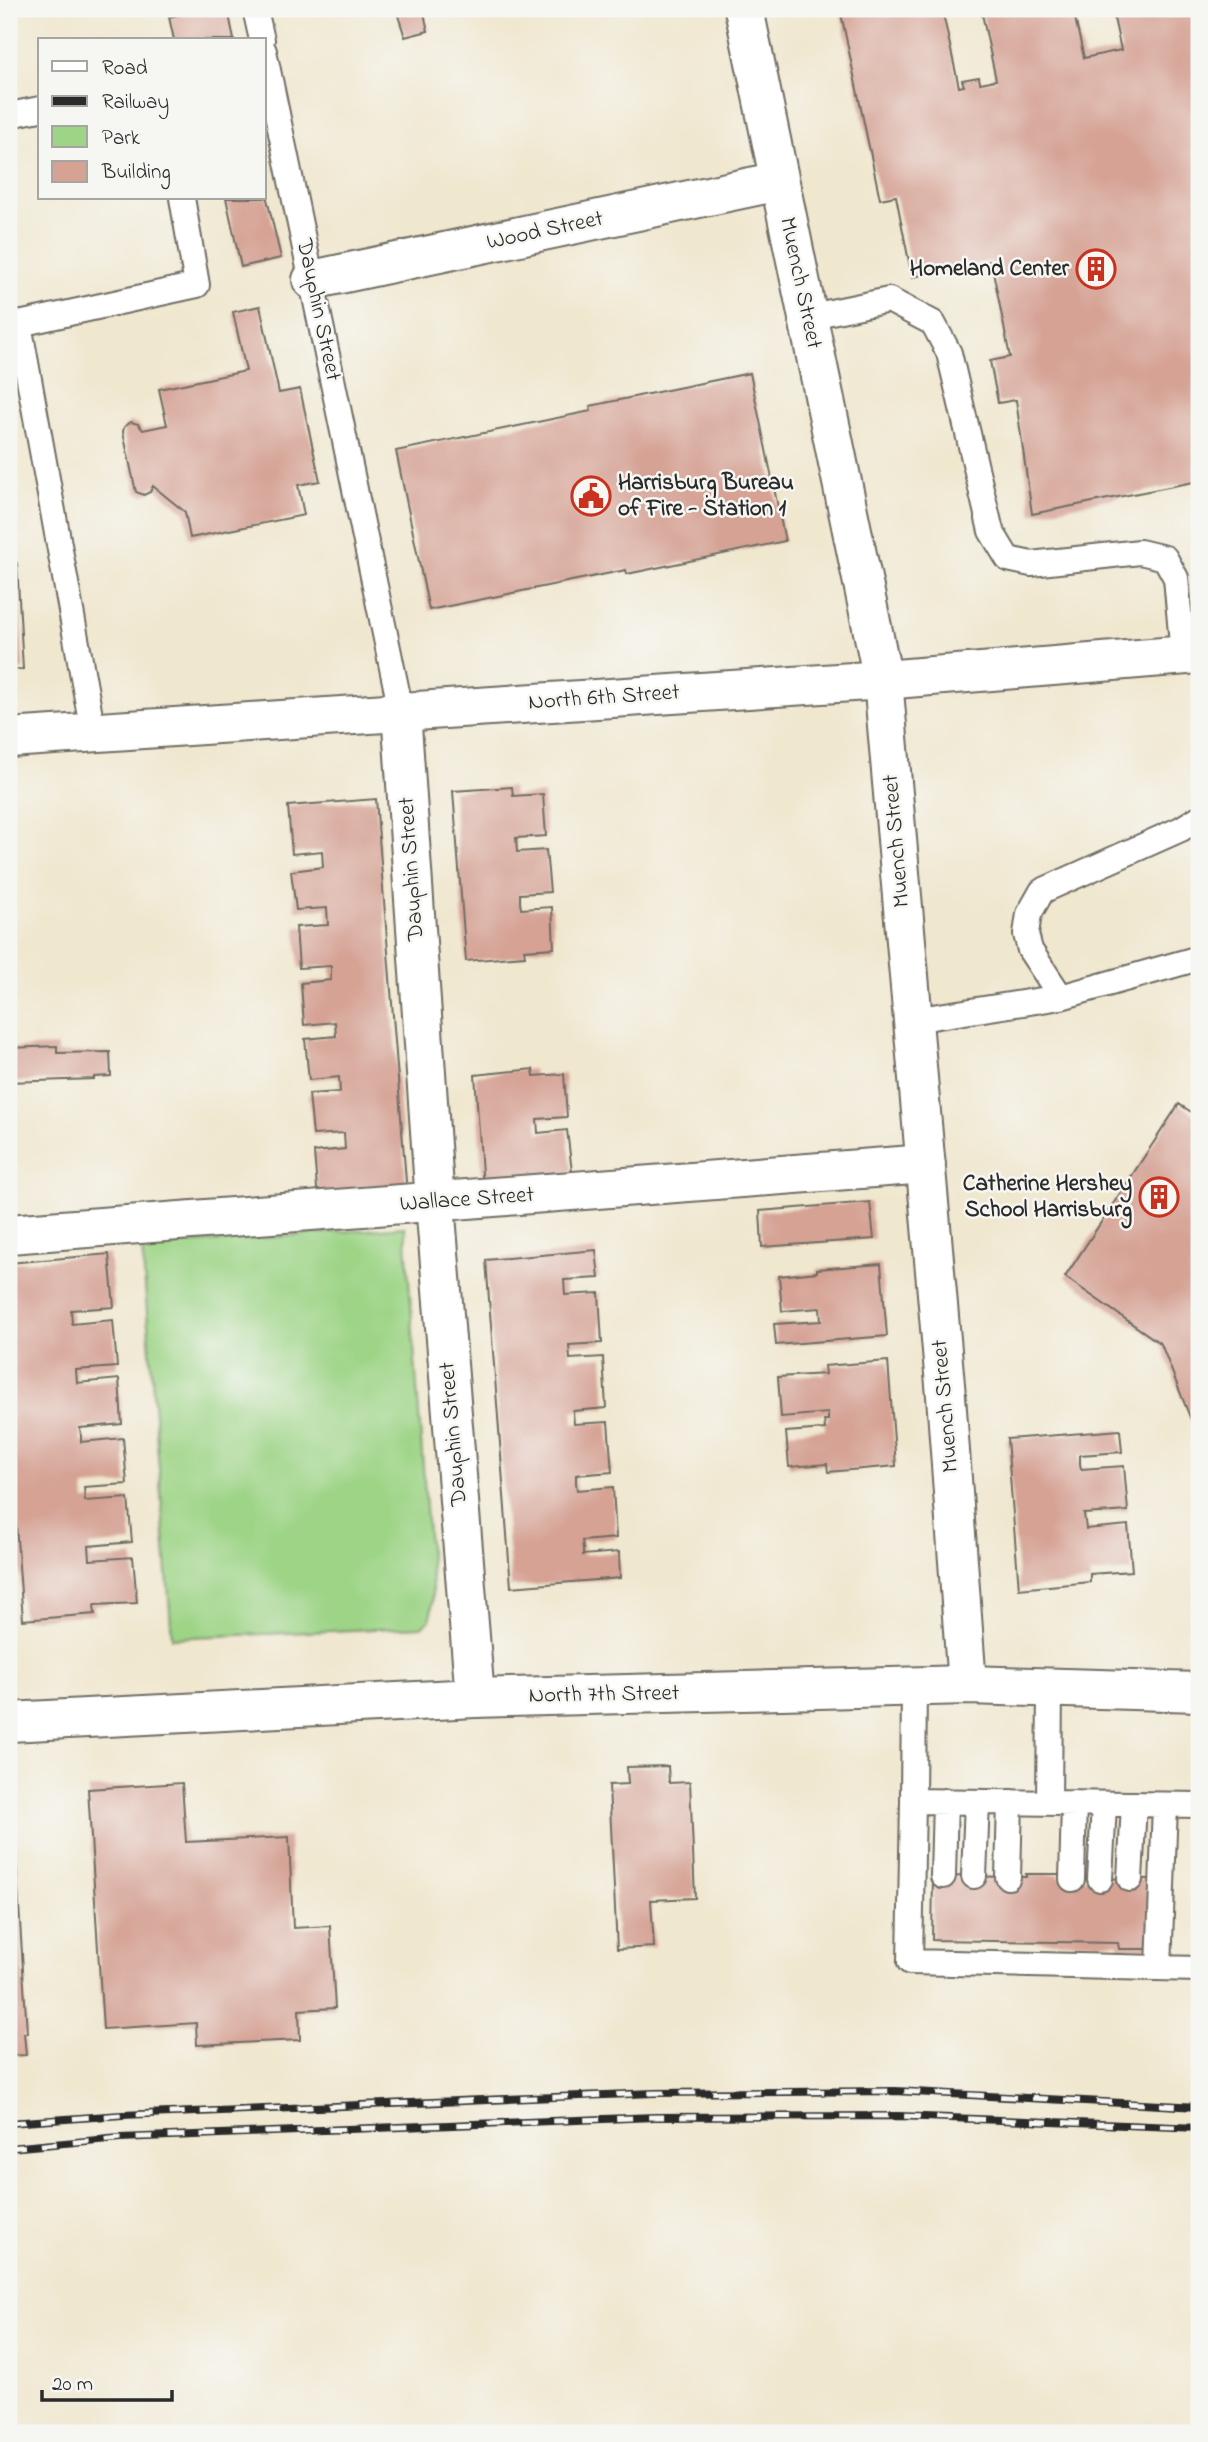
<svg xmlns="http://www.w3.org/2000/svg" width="1208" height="2442" font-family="'Indie Flower',sans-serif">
<rect width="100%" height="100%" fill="#f6f6f2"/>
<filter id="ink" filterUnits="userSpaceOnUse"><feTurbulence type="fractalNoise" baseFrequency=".0143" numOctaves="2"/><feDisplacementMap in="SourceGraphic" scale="14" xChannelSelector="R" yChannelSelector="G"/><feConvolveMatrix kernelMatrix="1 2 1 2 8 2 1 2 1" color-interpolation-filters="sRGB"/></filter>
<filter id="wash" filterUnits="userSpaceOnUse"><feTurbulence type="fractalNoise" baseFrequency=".00686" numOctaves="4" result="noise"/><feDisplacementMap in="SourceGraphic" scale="28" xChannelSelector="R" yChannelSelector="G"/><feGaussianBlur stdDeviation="1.57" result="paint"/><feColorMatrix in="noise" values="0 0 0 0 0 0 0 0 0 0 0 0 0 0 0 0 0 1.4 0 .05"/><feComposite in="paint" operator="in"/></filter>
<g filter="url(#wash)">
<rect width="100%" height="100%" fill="#f0e7cf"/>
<path fill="#9dd486" stroke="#648058" stroke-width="2" d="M405 1227 433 1600 430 1620 421 1627 172 1638 142 1247Z"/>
<g id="blocks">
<path fill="#d5a294" d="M207 9H228L234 40H174L169 17Z
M396 9H423L428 31 405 37Z
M840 9H942L959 87 964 86 962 80 979 77 980 83 996 80 981 9H1073L1084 58 1121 50 1112 9H1199V481L1032 514 1016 400 998 403 990 361 1010 357 991 261 912 277 896 196 880 199Z
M264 186 281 258 241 267 226 198H264Z
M260 306 279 393 300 389 320 481 298 485 304 515 190 538 185 512 153 486 150 492 144 495 136 492 123 432 124 427 131 422 138 424 143 430 167 425 159 389 246 371 233 312Z
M750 373 785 541 627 574 626 570 429 610 396 451 591 411 590 406Z
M1199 515V550L1197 547 1194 527Z
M17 563 23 669 9 670V564Z
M512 787 513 796 543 794 546 836 516 838 517 852 546 850 550 892 520 894V902L521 909 552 907 554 948 524 950 525 956 466 961 453 791Z
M376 799 407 1194 318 1200 314 1152 345 1149 344 1133 313 1135 309 1094 340 1092 339 1077 309 1080 305 1039 336 1036 335 1022 304 1025 301 983 331 980V966L299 968 296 927 328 925 327 908 296 910 291 871 323 867 322 851 292 854 288 806Z
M57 1046V1053L110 1052 111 1076 94 1077V1079L9 1082V1048Z
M533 1069 534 1076 564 1074 567 1117 537 1119 538 1133 567 1130 572 1172 483 1187 475 1075Z
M1179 1104 1199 1117V1440L1161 1344 1065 1277Z
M870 1202 874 1239 762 1247 760 1211Z
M596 1250 599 1278 564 1280 565 1295 599 1293 602 1343 569 1345 570 1359 603 1357 606 1408 573 1411 574 1424 608 1422 612 1472 576 1475V1483L577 1490 613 1487 616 1538 582 1541 583 1549V1555L619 1552 620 1578 511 1587 486 1260Z
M109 1254 114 1307 71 1310 72 1324 113 1320 117 1367 76 1370 77 1383 119 1379 122 1424 80 1428 81 1436V1442L123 1438 127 1484 84 1487 85 1501 128 1498 132 1542 89 1546 90 1560 133 1557 137 1603 94 1605 95 1614 23 1620 9 1430V1263Z
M881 1264 887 1336 776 1345 774 1324 821 1321 820 1308 782 1311 779 1276 817 1272V1269Z
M888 1361 896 1466 828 1472 827 1464 789 1467 786 1432 825 1429 824 1420H828V1413L781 1417 778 1377 825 1374 824 1366Z
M1120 1430 1122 1452 1080 1455V1464L1081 1469 1124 1466 1128 1511 1084 1514 1086 1529 1128 1525 1132 1571 1090 1574V1582L1019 1589 1007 1439Z
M668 1766 669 1783 690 1782 695 1898 651 1900 654 1947 617 1949 609 1785 628 1784 627 1767Z
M182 1783 186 1842 289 1837 293 1928 330 1926 335 2008 299 2010 300 2040 197 2045 196 2023 103 2029 88 1789Z
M9 1794H12L27 2033H24L26 2055 9 2056Z
M1026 1874H1059L1060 1878 1153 1879 1152 1949H1119L1118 1943 932 1940 933 1876 1026 1877Z"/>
</g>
</g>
<g filter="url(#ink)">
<use href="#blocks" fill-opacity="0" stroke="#706d64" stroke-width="2"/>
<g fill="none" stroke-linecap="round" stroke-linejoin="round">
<g stroke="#706d64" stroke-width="28">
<path id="lane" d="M255 9 262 40
M264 51 401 711
M9 115 40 109
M807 317 889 300 933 323 949 353 991 531 1008 559 1031 564 1140 552 1165 558 1176 578 1183 655
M9 320 19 324 93 732
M19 324 197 285 182 198
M1061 997 1030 950 1026 934 1029 914 1042 891 1181 829 1199 818
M913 1020 1061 997 1199 958
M913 1801 914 1687
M1049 1803 1050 1688
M1199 1805 913 1801 910 1962 1199 1969
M943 1876 945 1801
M974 1876 977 1802
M1008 1877 1010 1802
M1072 1879 1074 1803
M1100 1879 1104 1804
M1130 1879 1134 1804
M1159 1968 1165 1805"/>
</g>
<g stroke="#706d64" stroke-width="42">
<path id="street" d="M744 9 883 680 946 1396 967 1685
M312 280 779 181
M401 711 435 1203 475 1698
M9 1234 926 1164"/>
</g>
<g stroke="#706d64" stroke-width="42">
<path id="secondary" d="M9 738 883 680 1199 654"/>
</g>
<g stroke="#706d64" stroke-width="42">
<path id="primary" d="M9 1722 475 1698 967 1685 1199 1692"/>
</g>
<use href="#lane" stroke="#fff" stroke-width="24"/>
<use href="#street" stroke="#fff" stroke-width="38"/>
<use href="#secondary" stroke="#fff" stroke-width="38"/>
<use href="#primary" stroke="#fff" stroke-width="38"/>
<g stroke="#2b2b2b" stroke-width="8">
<path id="rail" d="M9 2123 122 2115 654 2093 895 2091 1199 2107
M9 2148 120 2138 655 2117 899 2116 1199 2128"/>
</g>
<use href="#rail" stroke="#f6f6f2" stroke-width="5" stroke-dasharray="16" stroke-linecap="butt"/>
</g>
</g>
<defs>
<g id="building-ring" transform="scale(2.0125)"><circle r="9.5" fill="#f6f6f2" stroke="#c8321e" stroke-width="1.5"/><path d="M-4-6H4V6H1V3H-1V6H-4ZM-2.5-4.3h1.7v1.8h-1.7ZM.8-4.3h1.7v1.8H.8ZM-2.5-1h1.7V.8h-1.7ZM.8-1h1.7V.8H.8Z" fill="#c8321e"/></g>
<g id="civic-ring" transform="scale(2.0125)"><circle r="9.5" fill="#f6f6f2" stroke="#c8321e" stroke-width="1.5"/><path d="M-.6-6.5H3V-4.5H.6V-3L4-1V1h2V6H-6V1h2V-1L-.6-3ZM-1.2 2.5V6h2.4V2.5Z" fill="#c8321e"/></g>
</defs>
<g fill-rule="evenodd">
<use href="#building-ring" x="1096" y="269"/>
<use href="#civic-ring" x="591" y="496"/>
<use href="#building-ring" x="1159" y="1197"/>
</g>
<g text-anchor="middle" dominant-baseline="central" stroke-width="5" stroke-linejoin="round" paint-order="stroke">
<g font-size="23" fill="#2b2b2b" stroke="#f6f6f2">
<text transform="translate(545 231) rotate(-12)">Wood Street</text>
<text transform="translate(800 283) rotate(78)">Muench Street</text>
<text transform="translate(318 310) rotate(78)">Dauphin Street</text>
<text transform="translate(604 698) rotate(-4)">North 6th Street</text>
<text transform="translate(897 841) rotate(-95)">Muench Street</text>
<text transform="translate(412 869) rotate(-94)">Dauphin Street</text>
<text transform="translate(467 1200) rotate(-4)">Wallace Street</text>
<text transform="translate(946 1406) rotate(-95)">Muench Street</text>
<text transform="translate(454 1434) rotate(-95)">Dauphin Street</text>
<text transform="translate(604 1695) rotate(-1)">North 7th Street</text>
</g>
<g font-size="23" font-weight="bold" fill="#2b2b2b" stroke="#f6f6f2" text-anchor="end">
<text x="1069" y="269">Homeland Center</text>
<text x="618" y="483" text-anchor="start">Harrisburg Bureau<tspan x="618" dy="26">of Fire - Station 1</tspan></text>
<text x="1132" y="1184">Catherine Hershey<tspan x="1132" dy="26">School Harrisburg</tspan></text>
</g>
</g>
<rect width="1208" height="2442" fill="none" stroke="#f6f6f2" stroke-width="35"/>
<rect x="38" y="38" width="228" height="161" fill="#f6f6f2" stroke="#a5a5a2" stroke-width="2"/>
<rect x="52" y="61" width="35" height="10" fill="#ffffff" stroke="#a5a5a2" stroke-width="2"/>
<text x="102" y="74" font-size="21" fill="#2b2b2b">Road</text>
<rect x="52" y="96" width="35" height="10" fill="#2b2b2b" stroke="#a5a5a2" stroke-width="2"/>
<text x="102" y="108" font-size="21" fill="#2b2b2b">Railway</text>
<rect x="52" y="126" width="35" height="21" fill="#9dd486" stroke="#a5a5a2" stroke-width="2"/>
<text x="102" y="144" font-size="21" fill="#2b2b2b">Park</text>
<rect x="52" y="161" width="35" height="21" fill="#d5a294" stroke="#a5a5a2" stroke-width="2"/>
<text x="102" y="178" font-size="21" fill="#2b2b2b">Building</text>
<path d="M42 2390v10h130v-10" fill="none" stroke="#2b2b2b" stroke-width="3.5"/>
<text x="52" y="2390" font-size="21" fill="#2b2b2b" stroke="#f6f6f2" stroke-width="5" paint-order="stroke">20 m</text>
</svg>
